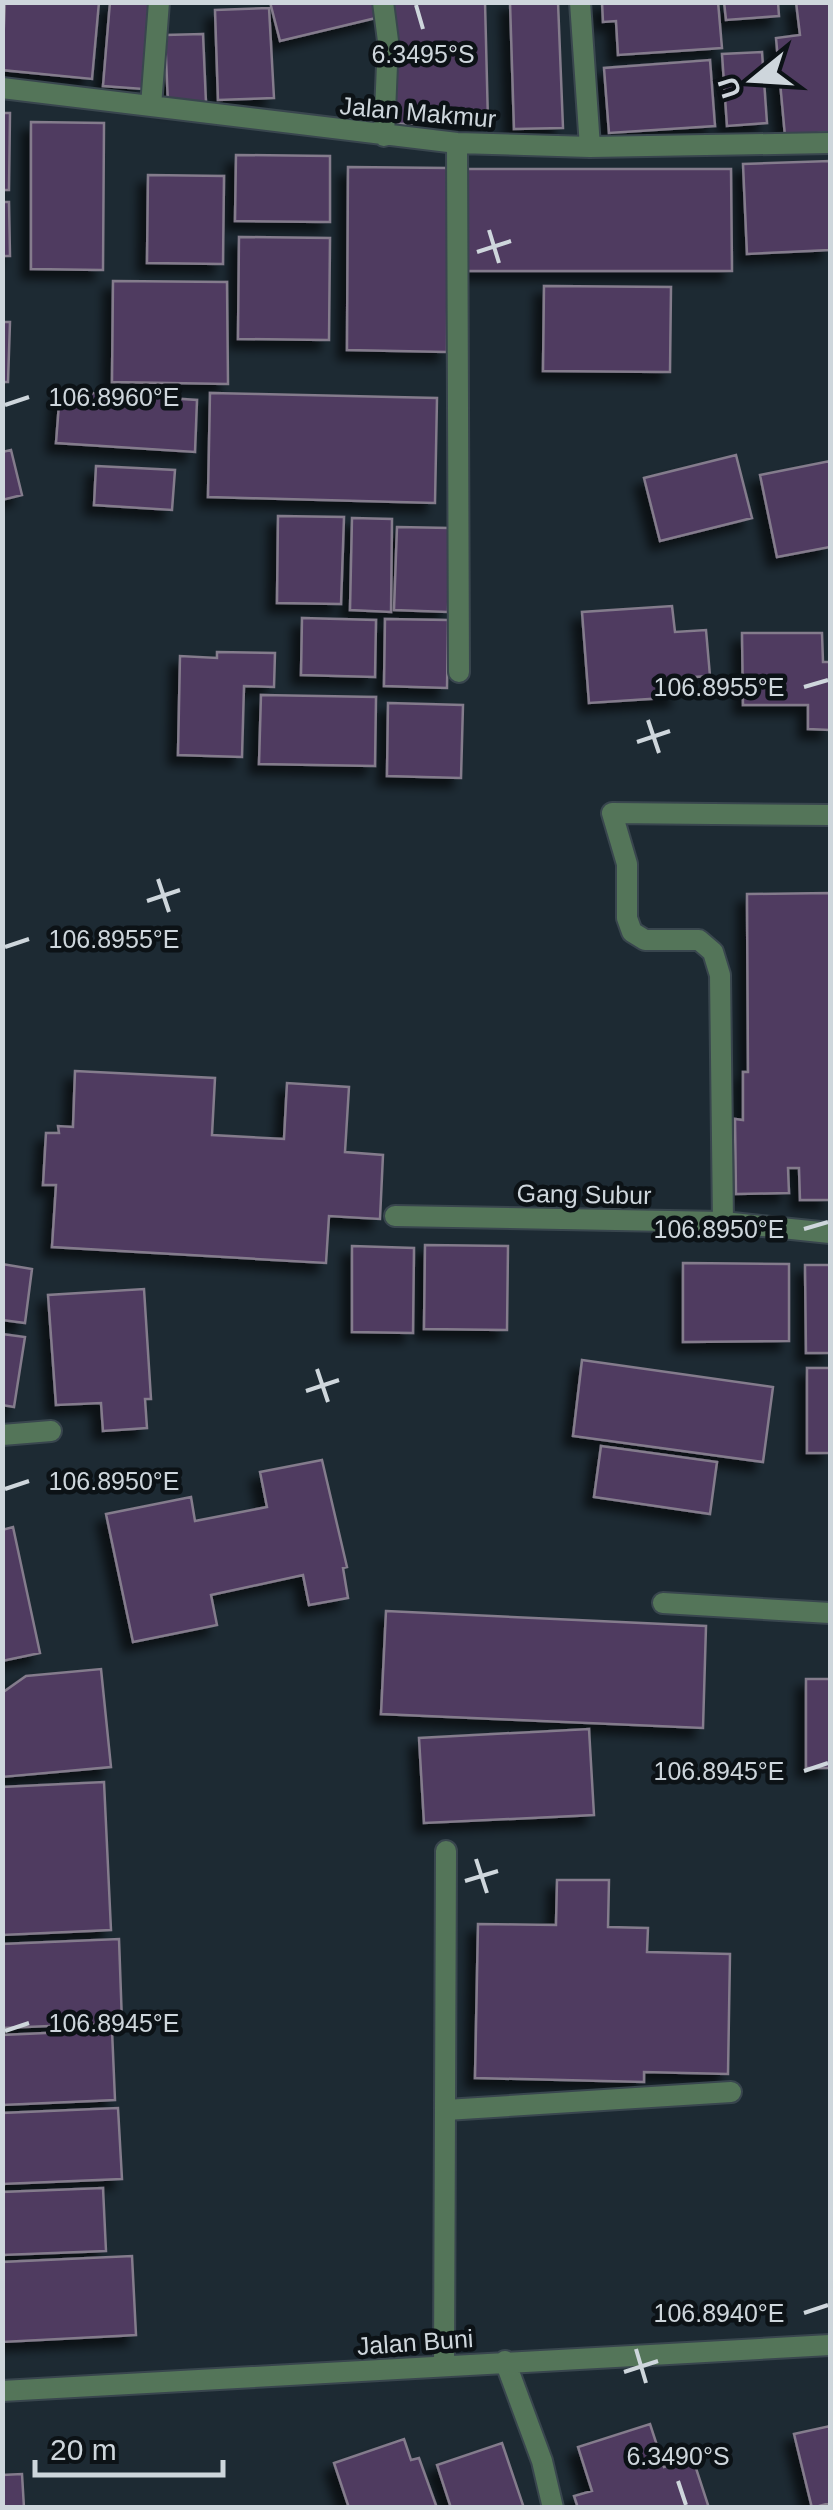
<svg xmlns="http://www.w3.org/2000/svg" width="833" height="2510" font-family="Arial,sans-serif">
<defs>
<filter id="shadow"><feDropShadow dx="-9" dy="9" stdDeviation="5" flood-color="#0009"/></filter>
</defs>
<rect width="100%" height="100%" fill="#1d2a33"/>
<path fill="#4f3a61" stroke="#847c8c" stroke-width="2.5" filter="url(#shadow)" d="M5 2H99L92 79 2 70Z
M110 2H150L143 89 103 86Z
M270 2H377L380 17 280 41Z
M393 2H485L488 122 396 124Z
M510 2H558L563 128 514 129Z
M602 2H718L722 48 618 55 616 21 603 22Z
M724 2H778L779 16 726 20Z
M796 2H830V132L785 136 776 38 800 35Z
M269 8 274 98 218 100 215 10Z
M203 34 206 103 168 104 165 35Z
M762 52 767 123 727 126 722 54Z
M710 60 715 126 609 133 604 68Z
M2 113H10L9 190H2Z
M31 122 104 123 103 270 31 269Z
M236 155 330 156V222L235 221Z
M830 161V250L747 254 743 164Z
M348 167 448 168 447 352 347 350Z
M467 169H731L732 271H467Z
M148 175 224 176 223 264 147 263Z
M2 202H9L10 256H2Z
M239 237 330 238 329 340 238 339Z
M113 281 227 282 228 384 112 382Z
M544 286 671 287 670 372 543 371Z
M2 322H10L8 382H2Z
M60 391 197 400 195 452 56 443Z
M210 393 437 398 435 503 208 497Z
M11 450 22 495 2 500V452Z
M736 455 752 518 660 541 644 478Z
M830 461V547L777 557 760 475Z
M96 466 175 470 172 510 94 505Z
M278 516 344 517 341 604 277 603Z
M352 518 392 519 391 612 350 610Z
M397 527 450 528 448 612 394 610Z
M672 606 675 632 706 630 710 676 677 678 679 697 589 703 582 612Z
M302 618 376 620 375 677 301 675Z
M385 619 448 620 447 688 384 686Z
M742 633H822L823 662H830V730L808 729V705H743Z
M217 652 275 653 274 687 244 686 242 757 178 755 180 656 217 658Z
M261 695 376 697 375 766 259 764Z
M388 703 463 705 461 778 387 776Z
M830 893V1200H800L799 1168H788L789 1193 736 1194 735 1119 743 1120V1072H748L747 894Z
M75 1071 215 1078 212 1135 284 1139 287 1083 349 1087 345 1152 383 1155 380 1219 329 1216 326 1263 52 1247 56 1185H43L46 1133H59L58 1126 73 1127Z
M425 1245 508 1246 507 1330 424 1329Z
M352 1246 414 1248 413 1333 352 1332Z
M683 1263 789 1264V1341L683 1342Z
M2 1264 32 1269 25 1323 2 1320Z
M805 1265H830V1353H806Z
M144 1289 151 1399H145L147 1428 103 1431 101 1403 56 1405 48 1295Z
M2 1334 25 1337 14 1407 2 1405Z
M582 1360 773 1387 763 1462 573 1436Z
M807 1368H830V1453H807Z
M601 1446 717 1462 710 1514 594 1497Z
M322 1460 347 1567 343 1568 348 1598 309 1605 303 1575 211 1595 217 1625 133 1642 106 1514 191 1497 195 1521 267 1507 260 1472Z
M13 1527 40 1653 2 1661V1530Z
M386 1611 706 1626 703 1728 381 1714Z
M101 1669 111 1767 2 1777V1693L26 1676Z
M806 1679H830V1768H806Z
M589 1729 594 1815 424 1823 419 1738Z
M104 1782 111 1930 2 1935V1787Z
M557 1880H609L608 1927 648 1928 647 1952 730 1954 728 2074 644 2072V2082L475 2078 478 1924 556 1925Z
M119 1939 122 2023 2 2028V1944Z
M112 2030 115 2100 2 2105V2035Z
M118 2108 122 2179 2 2184V2113Z
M103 2188 106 2251 2 2255V2192Z
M132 2256 136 2335 2 2342V2262Z
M650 2424 664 2467 693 2459 709 2508H578L574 2496 592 2491 578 2447Z
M830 2426V2503L812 2508 794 2434Z
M404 2439 411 2460 419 2458 437 2508H349L334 2463Z
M502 2443 524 2508H451L437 2465Z
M22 2474 24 2508H2V2475Z"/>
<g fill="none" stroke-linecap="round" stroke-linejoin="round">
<g stroke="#39464e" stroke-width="24">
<path id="service" d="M663 1603 830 1613"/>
</g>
<g stroke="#39464e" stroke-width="24">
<path id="minor" d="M383 2 388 41 384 136
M580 2 590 147
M2 88 457 143 590 147 830 143
M151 106 159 2
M457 143 459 672
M395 1216 723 1222 830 1233
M723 1222 720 975 713 952 699 940H645L632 932 627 918V864L612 813 830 815
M2 1435 51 1431
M446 2110 731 2092
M505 2361 542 2461 553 2508
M444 2366 446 1851
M2 2391 830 2345"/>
</g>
<use href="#service" stroke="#547559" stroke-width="20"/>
<use href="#minor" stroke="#547559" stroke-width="20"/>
</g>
<path fill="none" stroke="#ced6dc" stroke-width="4" d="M416 5 423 29M489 230 499 263M477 252 511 241M5 405 29 397M804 687 828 680M648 720 659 753M637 742 670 731M158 879 169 912M147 901 180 890M5 947 29 939M804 1229 828 1222M317 1369 328 1402M306 1391 339 1380M5 1489 29 1481M804 1771 828 1763M476 1859 487 1893M465 1881 498 1871M5 2031 29 2023M804 2313 828 2305M636 2349 646 2383M624 2372 658 2361M678 2481 686 2505"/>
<g text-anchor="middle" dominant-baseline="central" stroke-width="9" stroke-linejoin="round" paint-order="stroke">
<g font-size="25" fill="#ced6dc" stroke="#0c1216">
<text transform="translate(418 112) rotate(5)">Jalan Makmur</text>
<text transform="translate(584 1194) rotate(1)">Gang Subur</text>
<text transform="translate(415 2342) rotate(-4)">Jalan Buni</text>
</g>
</g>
<g font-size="25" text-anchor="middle" fill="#ced6dc" stroke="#0c1216" stroke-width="9" stroke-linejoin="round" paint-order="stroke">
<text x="423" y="63">6.3495°S</text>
<text x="114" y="406">106.8960°E</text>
<text x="719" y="696">106.8955°E</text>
<text x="114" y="948">106.8955°E</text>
<text x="719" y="1238">106.8950°E</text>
<text x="114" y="1490">106.8950°E</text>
<text x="719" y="1780">106.8945°E</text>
<text x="114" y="2032">106.8945°E</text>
<text x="719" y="2322">106.8940°E</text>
<text x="678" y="2465">6.3490°S</text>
</g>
<rect width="833" height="2510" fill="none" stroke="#ced6dc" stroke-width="10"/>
<g transform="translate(753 80) rotate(252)" stroke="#0c1216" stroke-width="8" paint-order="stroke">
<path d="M0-8L18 38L0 25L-18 38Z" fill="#ced6dc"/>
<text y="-15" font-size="28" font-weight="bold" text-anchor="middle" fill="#ced6dc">U</text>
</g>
<path d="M35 2460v15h188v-15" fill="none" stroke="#ced6dc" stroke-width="5"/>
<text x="50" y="2460" font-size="30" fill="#ced6dc" stroke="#0c1216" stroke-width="8" paint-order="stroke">20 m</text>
</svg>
